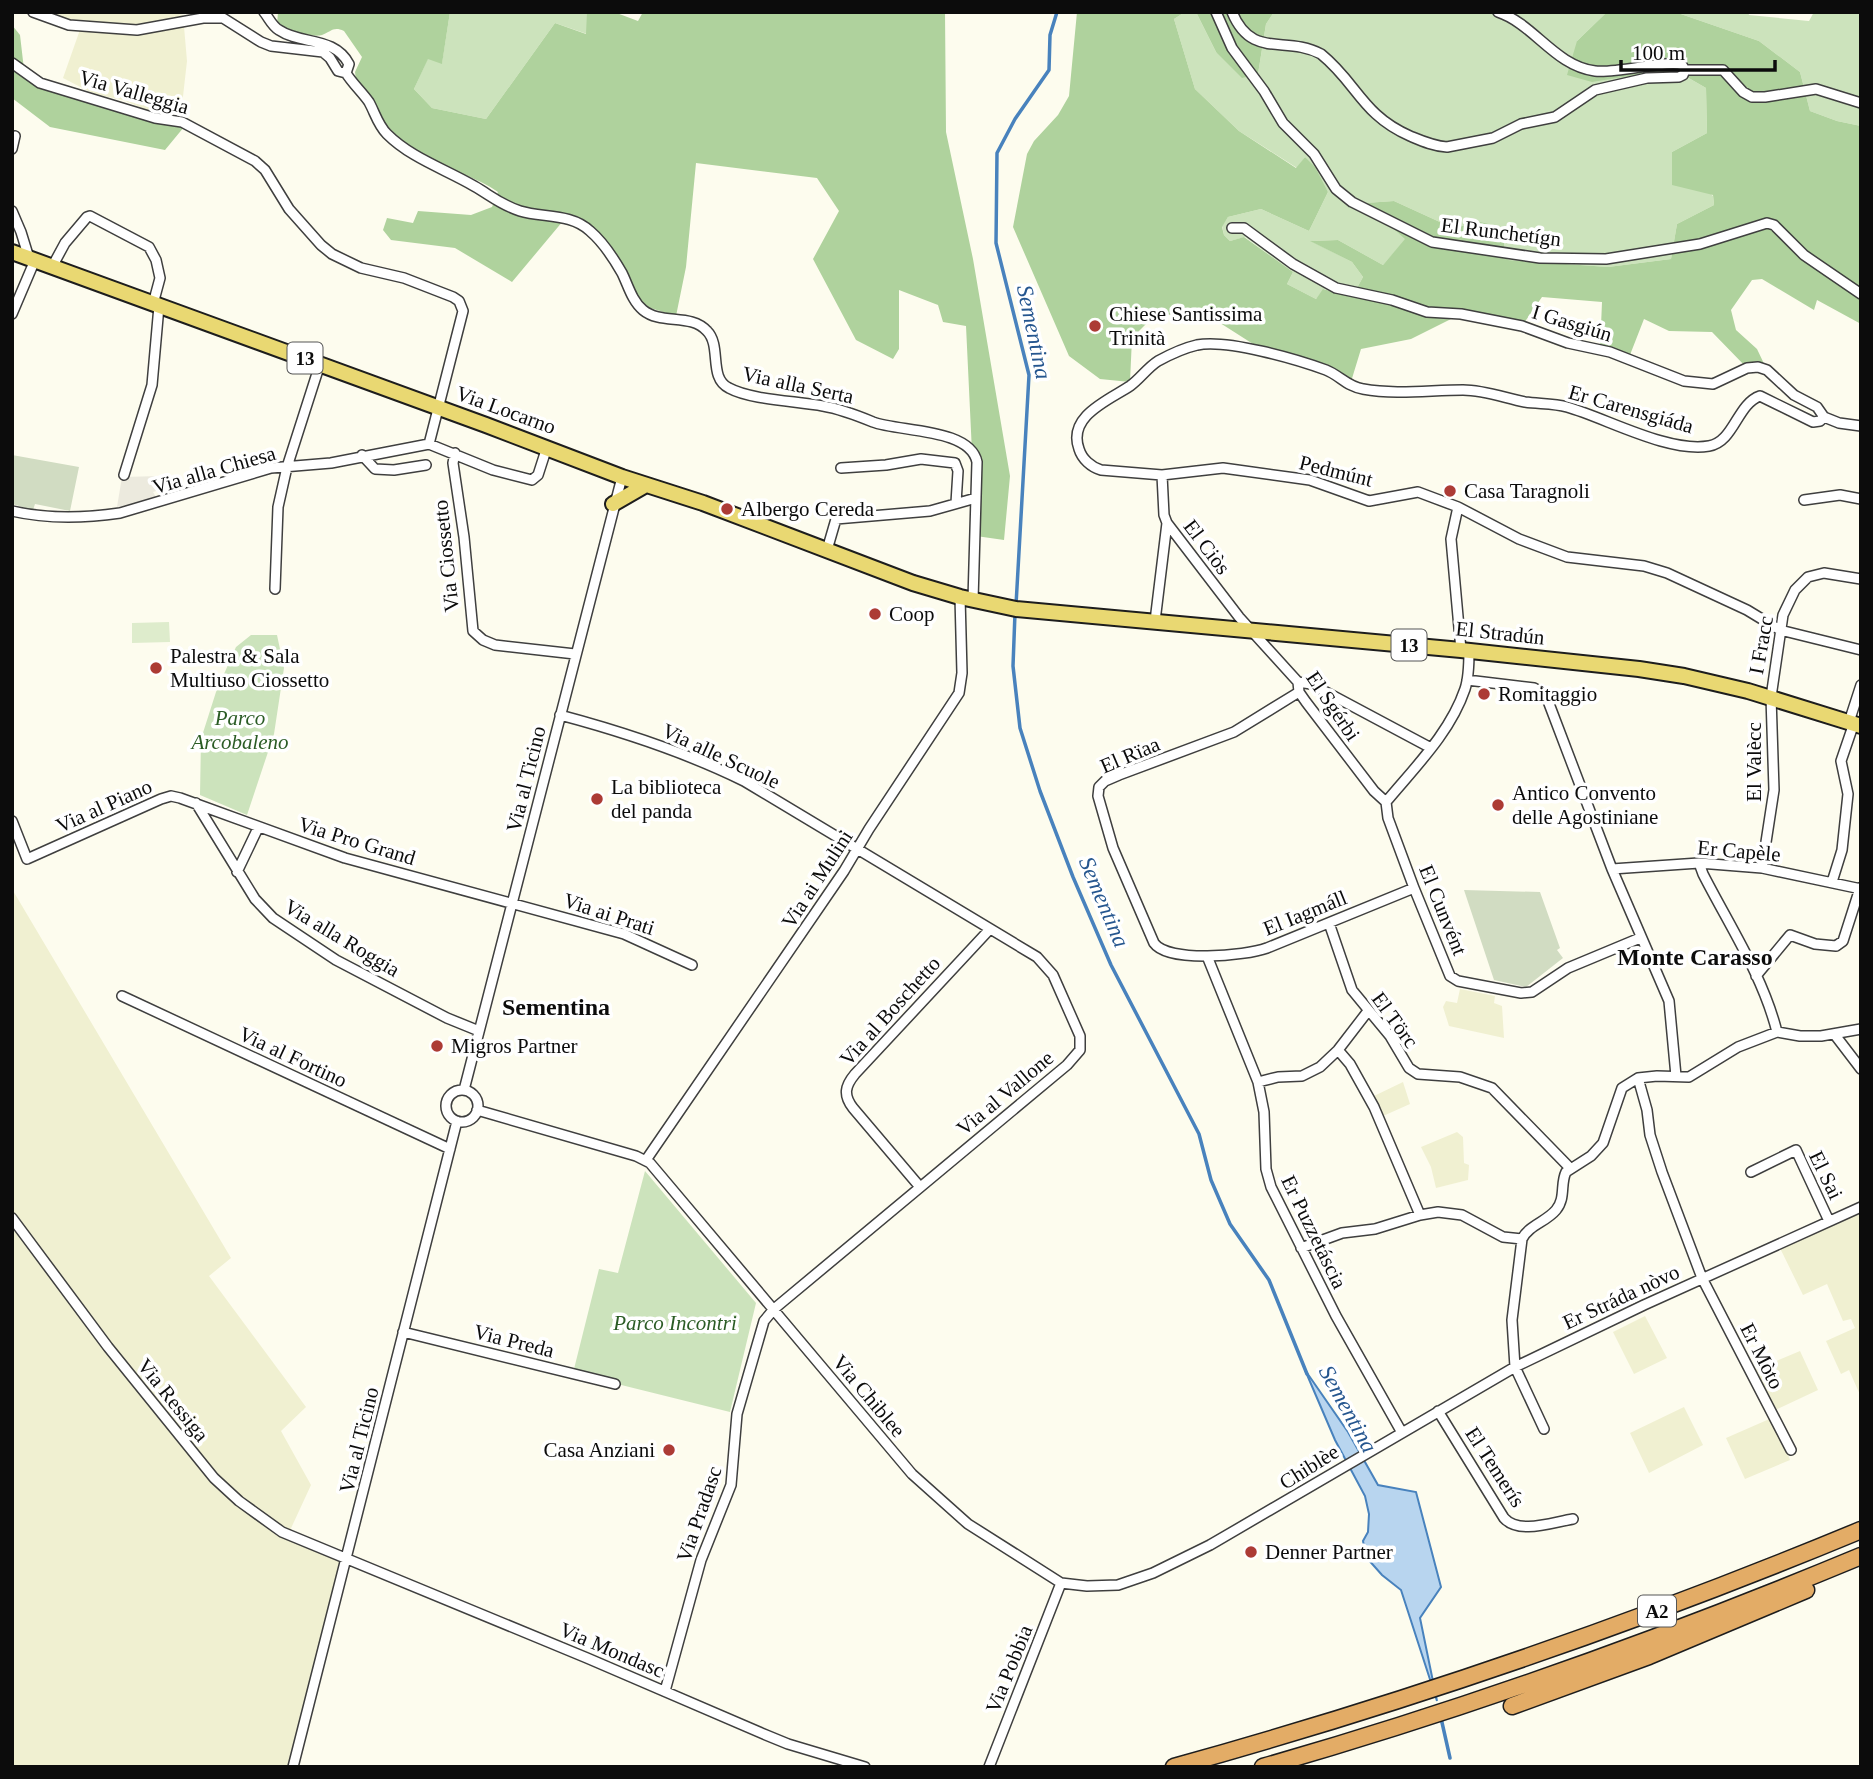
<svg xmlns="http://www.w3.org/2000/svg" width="1873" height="1779" font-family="'Times New Roman',serif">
<rect width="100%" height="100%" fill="#fdfcee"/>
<path fill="#f0f0d1" d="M39 12H170L183 15 187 61 181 114H156L123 100 94 94 63 78 82 24Z
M12 889 231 1258 209 1276 306 1407 281 1431 311 1485 287 1537 346 1559 293 1767H12Z
M1460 989 1495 996 1494 1003 1502 1006 1504 1038 1449 1026 1443 1007 1446 1001 1457 1003Z
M1403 1082 1410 1104 1383 1116 1374 1096Z
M1457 1132 1463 1137 1464 1163 1469 1165 1468 1180 1436 1188 1431 1167 1421 1147Z
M1861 1207V1397L1849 1370 1841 1374 1826 1341 1855 1328 1851 1319 1843 1321 1827 1284 1803 1295 1778 1244Z
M1645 1316 1667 1358 1634 1374 1613 1332Z
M1800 1351 1818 1390 1771 1412 1750 1372Z
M1684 1407 1703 1445 1649 1473 1630 1433Z
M1774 1417 1790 1460 1745 1479 1726 1438Z"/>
<path fill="#cce3bc" d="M450 12H587V34L555 23 486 119 432 108 414 89 428 58 442 63Z
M1185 12H1196L1216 52 1258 74 1266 24 1274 12H1607L1577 41 1592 81 1673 69 1706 88 1707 133 1672 152 1713 196 1714 205 1677 224 1671 259 1608 267 1508 260 1504 247 1480 222 1453 228 1394 201 1366 203 1406 239 1383 265 1338 240 1311 241 1352 262 1363 277 1352 297 1324 289 1316 299 1287 284 1293 272 1245 237 1230 241 1224 235 1222 226 1228 217 1261 209 1309 231 1328 192 1305 157 1297 168 1239 131 1195 89 1174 19Z
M1675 12H1748L1749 15 1809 21 1814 12H1861V126L1837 121 1810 111 1800 72 1759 41Z
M251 635H277L284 668 274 734 247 815 200 795 201 739 216 692 236 647Z
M645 1171 756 1303 730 1412 573 1373 599 1269 618 1273Z"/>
<path fill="#afd29d" d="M278 12H450L442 64 428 59 414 89 432 108 486 119 555 23 586 34 587 12H614L638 21 643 12H945L946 132 973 259 1010 476 1004 540 976 536 966 326 943 322 938 305 899 290V349L893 359 856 340 813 259 839 211 817 178 696 163 686 267 676 316 644 306 590 226 563 221 512 282 455 248 391 240 383 230 387 218 413 223 418 211 471 215 492 207 498 192C477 177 451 171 429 159 391 139 379 115 356 80L355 72 362 57 344 31C333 26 331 32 322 35 313 38 284 30 277 25Z
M1077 12H1185L1174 19 1195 89 1239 131 1296 168 1305 157 1315 167 1328 192 1309 231 1261 209 1228 217 1222 227 1224 235 1230 241 1244 237 1293 272 1287 284 1316 299 1323 289 1352 297 1363 277 1352 262 1310 241 1338 240 1383 265 1405 239 1365 203 1394 201 1453 228 1480 222 1504 228V247L1508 260 1608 267 1671 259 1677 224 1714 205 1713 195 1672 185V152L1707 133 1706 88 1673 69 1592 82 1567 75 1577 41 1607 12H1675L1759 41 1800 72 1810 111 1837 121 1861 126 1859 175 1861 177V324L1817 300 1814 310 1762 279 1752 280 1731 310 1736 330 1757 349 1767 370 1747 368 1712 332 1669 331 1644 319 1628 360 1600 350 1602 302 1542 297 1522 326 1461 314 1411 339 1361 349 1350 385 1342 379 1264 351 1206 314 1155 315 1132 338 1130 382 1100 379 1069 356 1013 227 1027 154 1034 141 1058 115 1069 96Z
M1196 12H1274L1266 24 1258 74 1242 78 1216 52Z
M12 25 20 35 25 78 38 87 184 127 165 150 50 127 12 98Z"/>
<path fill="#d1dcc2" d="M12 455 79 467 70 511 35 504 33 510 12 504Z
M1464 890 1540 892 1560 948 1557 950 1563 958 1526 987 1494 980Z"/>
<path fill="#deeccc" d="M169 622 170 642 132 643V623Z"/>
<path fill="#eceade" d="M161 476 156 491 153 492 157 499 117 507 122 477Z"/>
<path fill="#b8d5ef" stroke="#4882bd" stroke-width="2" d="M1305 1370 1348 1432 1378 1485 1416 1492 1441 1587 1420 1618 1437 1701 1401 1590 1382 1575 1366 1557 1363 1541 1368 1532 1369 1514 1365 1496 1335 1440Z"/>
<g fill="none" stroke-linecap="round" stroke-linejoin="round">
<path stroke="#4882bd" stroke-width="3.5" d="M1016 605 1029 375 996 243 997 153 1015 119 1049 70 1050 35 1057 12
M1015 613 1013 666 1020 728 1040 791 1073 877 1111 965 1199 1134 1211 1180 1230 1224 1269 1280 1307 1374
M1441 1718 1450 1758"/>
<g stroke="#3f3f3f" stroke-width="12">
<path id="minor" d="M33 12 69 25 137 30 203 18H223L261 42 271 46 323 52 330 58 338 71 346 73
M264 12C269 18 272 26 279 30 301 45 334 36 349 64L346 73
M1216 12 1232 48 1264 91 1283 123 1314 154 1336 189 1352 202 1432 242 1540 258 1606 259 1700 244 1767 223 1774 225 1804 255 1861 294
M1232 12C1252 60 1285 35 1321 54 1357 83 1362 115 1410 136 1422 141 1433 146 1447 147L1493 138 1521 124 1555 117 1595 90 1647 78 1679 77 1683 75 1685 70
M1498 12C1534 24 1555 66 1595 71 1616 74 1669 59 1682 65L1685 70
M12 63 40 83 155 118 182 122 255 161 265 170 289 209 321 245 332 254 361 268 404 278 453 297 459 301 463 311 429 444 331 463 271 468 120 513C85 518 47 519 12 511
M1685 70H1723L1743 92 1752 97H1765L1816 89 1861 103
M346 73C352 83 362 92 369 102 375 113 378 125 387 134 411 158 445 169 474 186 490 195 501 205 520 211 543 218 571 213 590 231 603 242 614 259 622 273 628 285 632 301 643 310 661 325 691 313 707 331 722 346 708 378 729 388 751 400 797 401 823 406 841 409 856 415 873 422 899 432 970 428 977 462L973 600
M12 149 15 136
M12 211 21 232 29 258
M1232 228H1244L1293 264 1336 288 1392 300 1427 312 1461 314 1522 326 1568 343 1610 352 1684 381 1713 384 1747 368 1758 367 1767 370 1794 395 1817 407 1824 417
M52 267 65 243 87 217 90 216 149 247 156 260 160 278 153 304
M12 314 35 260
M1824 417 1820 421 1813 422 1760 396C1737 404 1734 442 1709 446 1668 453 1606 418 1567 407 1554 403 1539 404 1525 402 1505 398 1484 390 1463 390 1430 390 1396 395 1363 389 1348 387 1339 375 1326 370 1296 359 1227 339 1197 345 1184 348 1169 355 1158 361 1147 368 1140 379 1130 386 1109 400 1067 416 1079 449 1082 459 1091 467 1101 470L1162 475 1223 468 1310 480 1369 501 1418 492 1458 507 1519 539 1567 557 1644 566 1667 573 1747 610 1780 630 1861 650
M1824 417 1839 423 1861 426
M429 444 493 470 532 480 538 475 547 447
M455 453 453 463 464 537 473 631 483 640 495 645 575 654
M362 455 375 469 394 470 426 465
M841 468 886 465 921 459 955 463 958 471 956 503
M124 475 152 385 159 306
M1162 475 1164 515 1167 523 1239 617 1298 682 1299 692 1306 702 1374 791 1386 802
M1804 500 1840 495 1861 499
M1458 507 1451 539 1461 650
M827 550 836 519 930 511 976 498
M275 589 278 507 287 467 320 364
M1155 621 1167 523
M1469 651C1469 663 1469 677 1465 689 1450 733 1415 767 1386 802L1388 818 1414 888 1450 976 1458 981 1521 993 1532 992 1568 968 1640 938
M1467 680 1534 688 1543 693 1548 701 1612 869 1669 1001 1676 1076
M1298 682 1311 684 1431 748
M1299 692 1234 732 1119 775 1105 781 1099 787 1098 796 1113 848 1154 943C1168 963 1245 956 1267 948L1414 888
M560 715C624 732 685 752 744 781L1037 957 1053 975 1080 1036V1050L1067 1065 774 1309 764 1321 737 1414 731 1485 701 1560 665 1691
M1849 722 1861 685
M196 803 255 899 273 918 336 960 447 1018 479 1031
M12 821 27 859 161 799 171 796 180 798 345 858 624 934 692 965
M1699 863 1703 874C1729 925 1763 976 1777 1032
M1762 868 1774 790 1771 697 1783 615 1795 590 1808 577 1824 573 1861 579
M1612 869 1699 863 1762 868 1861 889
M237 872 258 828
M1832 882 1842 850 1848 794 1841 761 1854 723
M1329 923 1352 990 1390 1036 1409 1068 1418 1074 1460 1077 1492 1088 1570 1168
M1207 956 1258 1082 1264 1112 1266 1169 1271 1187 1336 1316 1401 1431
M1756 976 1790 935 1815 944 1836 946 1843 941 1860 888
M122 996 450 1149
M1835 1035 1861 1069
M1338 1050 1350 1064 1374 1107 1420 1215
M1638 1078 1647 1110 1650 1135 1662 1172 1702 1278 1791 1450
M1258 1082 1278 1077 1302 1076 1320 1067 1338 1050 1368 1011
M464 1090 622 477
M446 1106a16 16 0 1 1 32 0a16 16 0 1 1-32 0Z
M477 1110 636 1156 650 1163 912 1474 968 1524 1061 1583 1087 1586 1118 1585 1153 1573 1210 1545 1515 1367 1644 1305 1861 1207
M646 1160 844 871 869 829 959 693 962 673 960 597
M1751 1172 1796 1150 1829 1221
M920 1187 853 1108C843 1095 845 1086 855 1074L990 929
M12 1218 108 1347 214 1478 239 1501 282 1532 587 1658 766 1735 788 1744 865 1767
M1301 1248 1342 1233 1375 1229 1420 1215 1438 1212 1462 1215 1503 1237 1522 1239
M403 1332 615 1384
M1438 1411 1504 1518C1519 1535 1553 1522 1573 1519
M1544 1429 1515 1367 1512 1320 1522 1239C1529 1225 1546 1222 1556 1210 1566 1198 1560 1184 1566 1172L1591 1156 1603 1143 1622 1088 1638 1078 1657 1076 1689 1077 1738 1047 1777 1032 1800 1036H1821L1861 1029
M293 1767 457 1121
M989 1767 1061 1583"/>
</g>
<g stroke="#1d1d1d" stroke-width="18">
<path id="primary" d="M12 252 486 425 622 477 703 503 913 583 960 597 1016 609 1461 650 1639 669 1684 676 1748 691 1861 726
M613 504 646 485"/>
</g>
<g stroke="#1d1d1d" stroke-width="19">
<path id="motorway" d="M1512 1706 1649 1656 1806 1590
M1174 1767C1408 1702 1637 1623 1861 1530
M1263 1767C1466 1709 1666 1637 1861 1556"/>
</g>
<use href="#minor" stroke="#fff" stroke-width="9"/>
<use href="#primary" stroke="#e9d872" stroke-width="14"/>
<use href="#motorway" stroke="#e3ac66" stroke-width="16"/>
</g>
<g fill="#ac3b35" stroke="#fff" stroke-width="2.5">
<circle cx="1095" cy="326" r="7"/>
<circle cx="1450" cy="491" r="7"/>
<circle cx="727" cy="509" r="7"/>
<circle cx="875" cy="614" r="7"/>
<circle cx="156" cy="668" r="7"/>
<circle cx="1484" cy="694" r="7"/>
<circle cx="597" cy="799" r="7"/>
<circle cx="1498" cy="805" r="7"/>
<circle cx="437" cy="1046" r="7"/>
<circle cx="669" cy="1450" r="7"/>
<circle cx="1251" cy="1552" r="7"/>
</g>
<g text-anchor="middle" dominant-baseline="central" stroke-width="7" stroke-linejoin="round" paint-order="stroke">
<g fill="#fff" stroke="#555" stroke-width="2">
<rect x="287.5" y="342.5" width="35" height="31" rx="5"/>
<rect x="1391.5" y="629.5" width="35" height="31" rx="5"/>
<rect x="1638" y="1595.5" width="38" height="31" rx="5"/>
</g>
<g font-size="19" font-weight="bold" fill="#0c0c0c">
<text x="305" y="358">13</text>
<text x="1409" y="645">13</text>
<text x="1657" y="1611">A2</text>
</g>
<g font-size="21" fill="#0c0c0c" stroke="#fff">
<text transform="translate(134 92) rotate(16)">Via Valleggia</text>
<text transform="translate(1501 232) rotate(7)">El Runchetígn</text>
<text transform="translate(1572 323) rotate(17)">I Gasgiún</text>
<text transform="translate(798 385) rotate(12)">Via alla Serta</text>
<text transform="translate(1631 409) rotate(16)">Er Carensgiáda</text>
<text transform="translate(506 410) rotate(20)">Via Locarno</text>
<text transform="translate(214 470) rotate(-16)">Via alla Chiesa</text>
<text transform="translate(1336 471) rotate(14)">Pedmúnt</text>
<text transform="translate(1207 547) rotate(53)">El Ciòs</text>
<text transform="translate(446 556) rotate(-96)">Via Ciossetto</text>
<text transform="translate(1500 633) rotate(6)">El Stradún</text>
<text transform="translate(1761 645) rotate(-80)">I Fracc</text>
<text transform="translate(1333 706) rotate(56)">El Sgérbi</text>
<text transform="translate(1130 755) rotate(-23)">El Rïaa</text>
<text transform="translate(721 756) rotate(25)">Via alle Scuole</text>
<text transform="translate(1754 762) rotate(-90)">El Valècc</text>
<text transform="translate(526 779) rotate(-76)">Via al Ticino</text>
<text transform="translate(104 806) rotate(-24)">Via al Piano</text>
<text transform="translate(357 841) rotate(17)">Via Pro Grand</text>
<text transform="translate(1739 851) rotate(5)">Er Capèle</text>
<text transform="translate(817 879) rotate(-57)">Via ai Mulini</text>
<text transform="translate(1443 910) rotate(68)">El Cunvént</text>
<text transform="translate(1305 913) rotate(-22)">El Iagmáll</text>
<text transform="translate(609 914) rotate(18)">Via ai Prati</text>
<text transform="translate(342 938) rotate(31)">Via alla Roggia</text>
<text transform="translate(890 1011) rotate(-48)">Via al Boschetto</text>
<text transform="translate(1395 1020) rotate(54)">El Törc</text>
<text transform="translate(293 1057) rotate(25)">Via al Fortino</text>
<text transform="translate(1005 1093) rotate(-40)">Via al Vallone</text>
<text transform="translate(1826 1175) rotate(64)">El Sai</text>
<text transform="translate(1314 1232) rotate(64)">Er Puzzetáscia</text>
<text transform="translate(1621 1297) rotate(-25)">Er Stráda nòvo</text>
<text transform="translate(514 1341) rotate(14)">Via Preda</text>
<text transform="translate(1762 1356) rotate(63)">Er Mòto</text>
<text transform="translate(869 1396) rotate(50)">Via Chiblee</text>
<text transform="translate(173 1400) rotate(51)">Via Ressiga</text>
<text transform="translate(359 1440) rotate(-76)">Via al Ticino</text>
<text transform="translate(1309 1467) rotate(-32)">Chiblèe</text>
<text transform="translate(1495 1467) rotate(57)">El Temerís</text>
<text transform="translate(699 1514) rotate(-71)">Via Pradasc</text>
<text transform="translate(612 1650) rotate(23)">Via Mondasc</text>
<text transform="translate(1009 1669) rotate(-68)">Via Pobbia</text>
</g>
<g font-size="21" fill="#0c0c0c" stroke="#fff" text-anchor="start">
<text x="1109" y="314">Chiese Santissima<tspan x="1109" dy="24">Trinità</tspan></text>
<text x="1464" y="491">Casa Taragnoli</text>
<text x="741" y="509">Albergo Cereda</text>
<text x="889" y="614">Coop</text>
<text x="170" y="656">Palestra &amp; Sala<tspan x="170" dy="24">Multiuso Ciossetto</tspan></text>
<text x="1498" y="694">Romitaggio</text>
<text x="611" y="787">La biblioteca<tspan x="611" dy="24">del panda</tspan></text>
<text x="1512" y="793">Antico Convento<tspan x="1512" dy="24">delle Agostiniane</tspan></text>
<text x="451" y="1046">Migros Partner</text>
<text x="655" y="1450" text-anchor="end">Casa Anziani</text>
<text x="1265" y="1552">Denner Partner</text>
</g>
<g font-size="21" font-style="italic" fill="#2b5c25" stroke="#fff">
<text x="240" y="718">Parco<tspan x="240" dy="24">Arcobaleno</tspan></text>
<text x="675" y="1323">Parco Incontri</text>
</g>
<g font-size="23" font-style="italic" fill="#25568f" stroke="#fff">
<text transform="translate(1034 332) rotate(78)">Sementina</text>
<text transform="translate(1104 902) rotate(67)">Sementina</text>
<text transform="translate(1348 1409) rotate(61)">Sementina</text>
</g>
<g font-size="24" font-weight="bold" fill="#0c0c0c" stroke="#fff">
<text x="1695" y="957">Monte Carasso</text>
<text x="556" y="1007">Sementina</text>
</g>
</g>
<rect width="1873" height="1779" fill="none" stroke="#0c0c0c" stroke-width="28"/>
<path d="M1621 60v10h154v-10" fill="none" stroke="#0c0c0c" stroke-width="3.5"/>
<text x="1632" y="60" font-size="21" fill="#0c0c0c" stroke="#ffffff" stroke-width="5" paint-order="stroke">100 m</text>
</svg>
